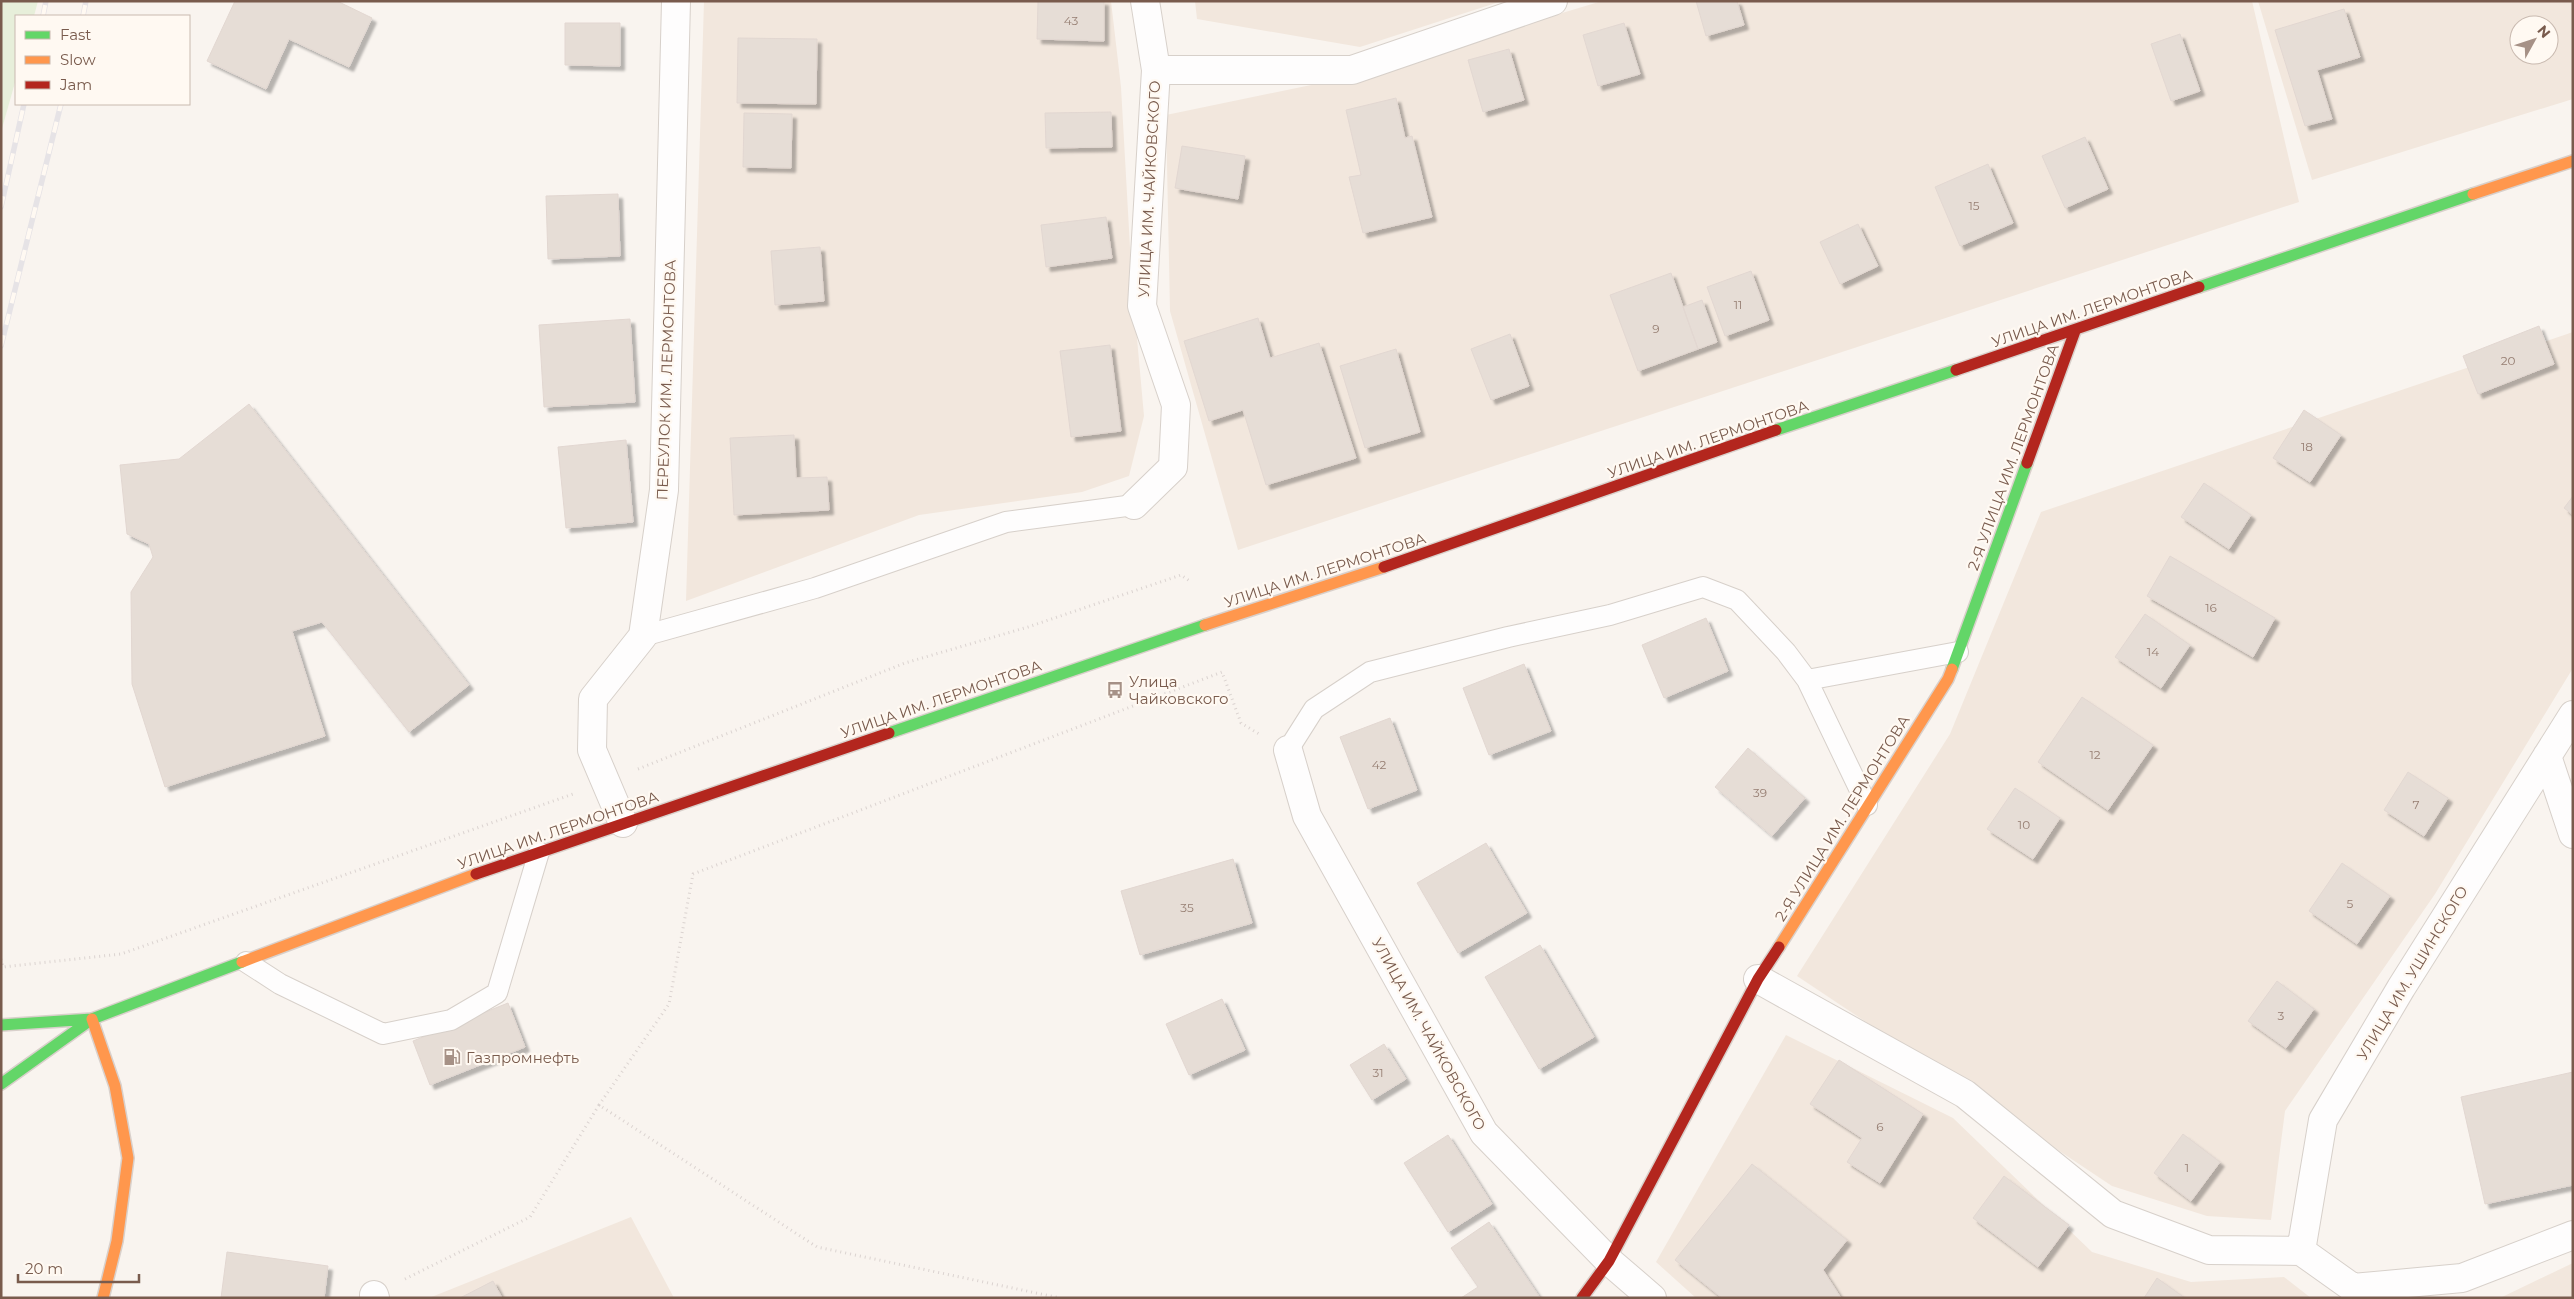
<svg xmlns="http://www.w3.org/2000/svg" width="2574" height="1299" font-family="Montserrat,sans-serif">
<defs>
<filter id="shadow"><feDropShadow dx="4.5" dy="4.5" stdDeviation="1" flood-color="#0004"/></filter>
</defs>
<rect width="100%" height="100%" fill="#f9f4ef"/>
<path fill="#f2e7dd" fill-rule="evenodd" d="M704 1H1111L1121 87 1132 283 1144 416 1129 476 1082 492 919 515 686 601Z
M1195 1H1502L1360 47 1197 19Z
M1602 1H2252L2299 202 1238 550 1170 311 1166 115 1350 77Z
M2258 1H2573V99L2312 180ZM2519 25H2549V55H2519Z
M2573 332V668L2435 894 2285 1111 2271 1220 2207 1216 2112 1186 1797 976 1950 734 2041 512Z
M1786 1035 1953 1118 2092 1252 2191 1282 2284 1277 2311 1298H1696L1656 1262Z
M631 1217 674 1298H429Z
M2573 1263V1298H2500Z"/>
<path fill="#e7efda" d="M1 1H38L34 16H16V79L1 132Z"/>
<path fill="#e6ddd6" stroke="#e2d7d1" filter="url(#shadow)" d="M235 1H337L372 18 349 67 289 39 266 89 207 61Z
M1038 1H1104V41L1037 39Z
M1696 1H1737L1744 25 1706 36Z
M2344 9 2360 57 2317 70 2332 119 2305 126 2275 30Z
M565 23H620V66L565 65Z
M1624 23 1640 74 1598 86 1583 35Z
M2180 34 2200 91 2171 101 2151 44Z
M738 38 817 39 816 104 737 103Z
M1509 49 1524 100 1483 112 1468 60Z
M1396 98 1405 138 1412 136 1432 217 1363 233 1349 177 1361 175 1346 110Z
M1111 112 1112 147 1046 148 1045 113Z
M744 113 792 114 791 168 743 167Z
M2085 137 2108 189 2065 208 2042 156Z
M1182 146 1245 156 1238 199 1175 188Z
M1988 164 2013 223 1960 246 1935 187Z
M618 194 620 256 548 259 546 196Z
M1106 217 1112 258 1046 267 1041 225Z
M1858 224 1878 266 1840 284 1820 242Z
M820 247 824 301 775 305 771 251Z
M1751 271 1769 320 1725 336 1707 287Z
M1671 273 1698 349 1638 371 1610 295Z
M1702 300 1717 342 1698 349 1683 307Z
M1258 318 1270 358 1319 343 1356 458 1266 485 1243 410 1209 421 1184 341Z
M630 319 635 402 544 407 539 325Z
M2539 326 2554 364 2478 394 2463 356Z
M1510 334 1529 386 1491 400 1471 349Z
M1110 345 1121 431 1071 437 1060 351Z
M1396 349 1420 432 1365 448 1340 366Z
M249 404 469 685 409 732 322 622 292 631 325 736 165 787 132 684 131 592 153 557 149 544 127 534 120 465 179 459Z
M2304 410 2341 435 2310 482 2273 458Z
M794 435 796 478 827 477 829 510 734 515 730 438Z
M626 440 633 522 566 528 558 447Z
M2204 483 2251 515 2229 549 2181 517Z
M2573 496V515L2564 508Z
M2170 556 2275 618 2253 657 2147 596Z
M2145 614 2190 645 2161 688 2115 657Z
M1706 618 1728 671 1664 698 1642 645Z
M1524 664 1551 731 1489 755 1463 688Z
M2082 697 2153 745 2108 810 2038 762Z
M1390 718 1417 790 1368 809 1340 737Z
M1748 748 1805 798 1772 836 1715 787Z
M2408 772 2448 798 2424 836 2384 810Z
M2015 788 2060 818 2033 859 1987 829Z
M1486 843 1527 913 1458 953 1417 883Z
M1233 859 1252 923 1140 955 1121 891Z
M2342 863 2390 896 2357 944 2309 911Z
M1540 945 1594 1037 1539 1069 1485 977Z
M2277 981 2314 1009 2286 1048 2248 1021Z
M1222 999 1245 1050 1189 1075 1166 1024Z
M508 1003 525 1047 430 1085 413 1041Z
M1384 1044 1406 1079 1372 1100 1350 1065Z
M1839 1060 1923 1114 1880 1183 1847 1162 1862 1138 1810 1104Z
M2573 1072V1185L2485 1204 2461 1097Z
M2183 1134 2220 1162 2191 1201 2154 1173Z
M1448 1135 1492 1204 1448 1232 1404 1163Z
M1752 1164 1847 1240 1823 1270 1841 1298H1722L1675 1260Z
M2004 1176 2069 1225 2038 1267 1973 1218Z
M1489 1222 1540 1298H1461L1478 1287 1451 1248Z
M227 1252 328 1266 324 1298H221Z
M2157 1278 2185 1298H2144Z
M493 1281 502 1298H460Z"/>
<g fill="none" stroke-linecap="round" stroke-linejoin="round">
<g stroke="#d7d0ca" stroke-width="22">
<path id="lane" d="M643 636 815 588 1006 522 1134 505
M1807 680 1958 652
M1288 750 1314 709 1370 672 1508 637 1610 615 1703 587 1737 600 1786 652 1807 680 1867 805
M246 962 280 984 383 1034 451 1020 497 993 539 852"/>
</g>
<g stroke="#d7d0ca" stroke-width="30">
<path id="street" d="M1156 70H1352L1553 1
M1134 505 1173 467 1176 405 1142 306 1156 70 1145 1
M1288 750 1307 816 1484 1133 1609 1261 1652 1298
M2547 756 2573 834
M623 823 592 750 593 699 643 636 664 490 676 1
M1758 979 1965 1094 2113 1214 2209 1250 2301 1251 2353 1288 2462 1278 2573 1235
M2301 1251 2323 1120 2401 988 2573 715
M374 1295 375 1298"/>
</g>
<g stroke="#d9d0cb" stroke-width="14">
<path id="fast" d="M2199 287 2473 194
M1776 430 1956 370
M1952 669 2027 463
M889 733 1205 625
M1 1025 92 1019
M1 1084 92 1019 242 962"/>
</g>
<g stroke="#d9d0cb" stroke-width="14">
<path id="slow" d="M2473 194 2573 161
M1205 625 1384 567
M1779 947 1948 679 1952 669
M242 962 476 874
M92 1019 115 1086 128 1158 117 1241 103 1298"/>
</g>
<g stroke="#d9d0cb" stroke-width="14">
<path id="jam" d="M1956 370 2199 287
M2027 463 2075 331
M1384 567 1776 430
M476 874 889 733
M1582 1298 1609 1261 1758 979 1779 947"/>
</g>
<path stroke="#dbd3d0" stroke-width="3" stroke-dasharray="1 4" stroke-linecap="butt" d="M638 769 905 663 1028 627 1181 575 1191 582
M1 959 3 967 121 954 573 794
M599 1105 669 1004 693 874 1222 672 1241 723 1259 734
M405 1279 530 1217 599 1105 817 1247 1060 1298"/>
<use href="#lane" stroke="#fefdfd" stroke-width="20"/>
<use href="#street" stroke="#fefdfd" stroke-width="28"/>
<use href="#fast" stroke="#63d668" stroke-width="11"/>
<use href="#slow" stroke="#ff974d" stroke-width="11"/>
<use href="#jam" stroke="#b3261e" stroke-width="11"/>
<g stroke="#e6e3e6" stroke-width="5.5">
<path id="rail" d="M43 16 46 1
M83 16 86 1
M1 207 24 104
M1 346 61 104"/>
</g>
<use href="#rail" stroke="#fff9f2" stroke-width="4" stroke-dasharray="11" stroke-linecap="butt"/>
</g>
<defs>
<g id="bus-bare" transform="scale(1.35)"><path d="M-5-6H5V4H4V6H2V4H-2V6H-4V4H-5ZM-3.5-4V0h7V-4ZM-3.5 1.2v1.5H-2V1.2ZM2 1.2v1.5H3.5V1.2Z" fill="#a69186" stroke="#fff9f2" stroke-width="2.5" paint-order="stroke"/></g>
<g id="fuel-bare" transform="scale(1.35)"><path d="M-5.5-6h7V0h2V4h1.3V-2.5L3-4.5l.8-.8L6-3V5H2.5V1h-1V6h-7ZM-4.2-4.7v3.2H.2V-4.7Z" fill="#a69186" stroke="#fff9f2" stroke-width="2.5" paint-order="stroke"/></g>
</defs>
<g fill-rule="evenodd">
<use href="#bus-bare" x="1115" y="690"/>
<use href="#fuel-bare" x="452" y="1057"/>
</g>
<g text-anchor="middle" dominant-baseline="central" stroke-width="4.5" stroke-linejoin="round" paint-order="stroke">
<g font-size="12" fill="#967e72">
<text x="1071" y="20">43</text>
<text x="1974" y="205">15</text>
<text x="1738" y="304">11</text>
<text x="1656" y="328">9</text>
<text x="2508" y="360">20</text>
<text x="2307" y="446">18</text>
<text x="2211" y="607">16</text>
<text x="2153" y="651">14</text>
<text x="2095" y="754">12</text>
<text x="1379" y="764">42</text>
<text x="1760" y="792">39</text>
<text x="2416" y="804">7</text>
<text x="2024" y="824">10</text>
<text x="2350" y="903">5</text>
<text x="1187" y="907">35</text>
<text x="2281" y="1015">3</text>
<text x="1378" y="1072">31</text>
<text x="1880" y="1126">6</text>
<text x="2187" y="1167">1</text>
</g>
<g font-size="15" fill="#795b4d" stroke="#fff9f2">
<text transform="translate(1149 189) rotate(-87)">УЛИЦА ИМ. ЧАЙКОВСКОГО</text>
<text transform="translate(2092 308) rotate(-19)">УЛИЦА ИМ. ЛЕРМОНТОВА</text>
<text transform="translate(666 380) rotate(-88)">ПЕРЕУЛОК ИМ. ЛЕРМОНТОВА</text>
<text transform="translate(1708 439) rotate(-19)">УЛИЦА ИМ. ЛЕРМОНТОВА</text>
<text transform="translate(2013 457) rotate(-70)">2-Я УЛИЦА ИМ. ЛЕРМОНТОВА</text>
<text transform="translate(1325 570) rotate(-18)">УЛИЦА ИМ. ЛЕРМОНТОВА</text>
<text transform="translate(941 699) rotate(-19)">УЛИЦА ИМ. ЛЕРМОНТОВА</text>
<text transform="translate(1842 818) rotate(-58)">2-Я УЛИЦА ИМ. ЛЕРМОНТОВА</text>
<text transform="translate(558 830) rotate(-19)">УЛИЦА ИМ. ЛЕРМОНТОВА</text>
<text transform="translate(2412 973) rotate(-59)">УЛИЦА ИМ. УШИНСКОГО</text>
<text transform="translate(1429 1034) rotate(61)">УЛИЦА ИМ. ЧАЙКОВСКОГО</text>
</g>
<g font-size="15" fill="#795b4d" stroke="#fff9f2" text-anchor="start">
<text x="1129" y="681">Улица<tspan x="1129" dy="17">Чайковского</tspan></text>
<text x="466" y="1057">Газпромнефть</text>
</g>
</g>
<rect width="2574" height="1299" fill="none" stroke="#795b4d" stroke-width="5"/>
<rect x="15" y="15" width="175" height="90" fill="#fff9f2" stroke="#c9bab0"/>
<rect x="25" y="31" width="25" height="8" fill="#63d668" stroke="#c9bab0"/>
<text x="60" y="40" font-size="15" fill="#795b4d">Fast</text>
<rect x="25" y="56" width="25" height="8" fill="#ff974d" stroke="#c9bab0"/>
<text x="60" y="65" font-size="15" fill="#795b4d">Slow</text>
<rect x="25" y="81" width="25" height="8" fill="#b3261e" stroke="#c9bab0"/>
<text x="60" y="90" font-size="15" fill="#795b4d">Jam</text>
<g transform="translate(2534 40) rotate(50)"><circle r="24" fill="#fff9f2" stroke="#c9bab0"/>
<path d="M0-4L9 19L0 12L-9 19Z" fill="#a69186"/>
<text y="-8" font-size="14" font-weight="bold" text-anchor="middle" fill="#795b4d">N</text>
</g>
<path d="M18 1274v8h121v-8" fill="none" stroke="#795b4d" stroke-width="2.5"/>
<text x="25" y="1274" font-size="15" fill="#795b4d" stroke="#fff9f2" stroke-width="4" paint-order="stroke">20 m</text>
</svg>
